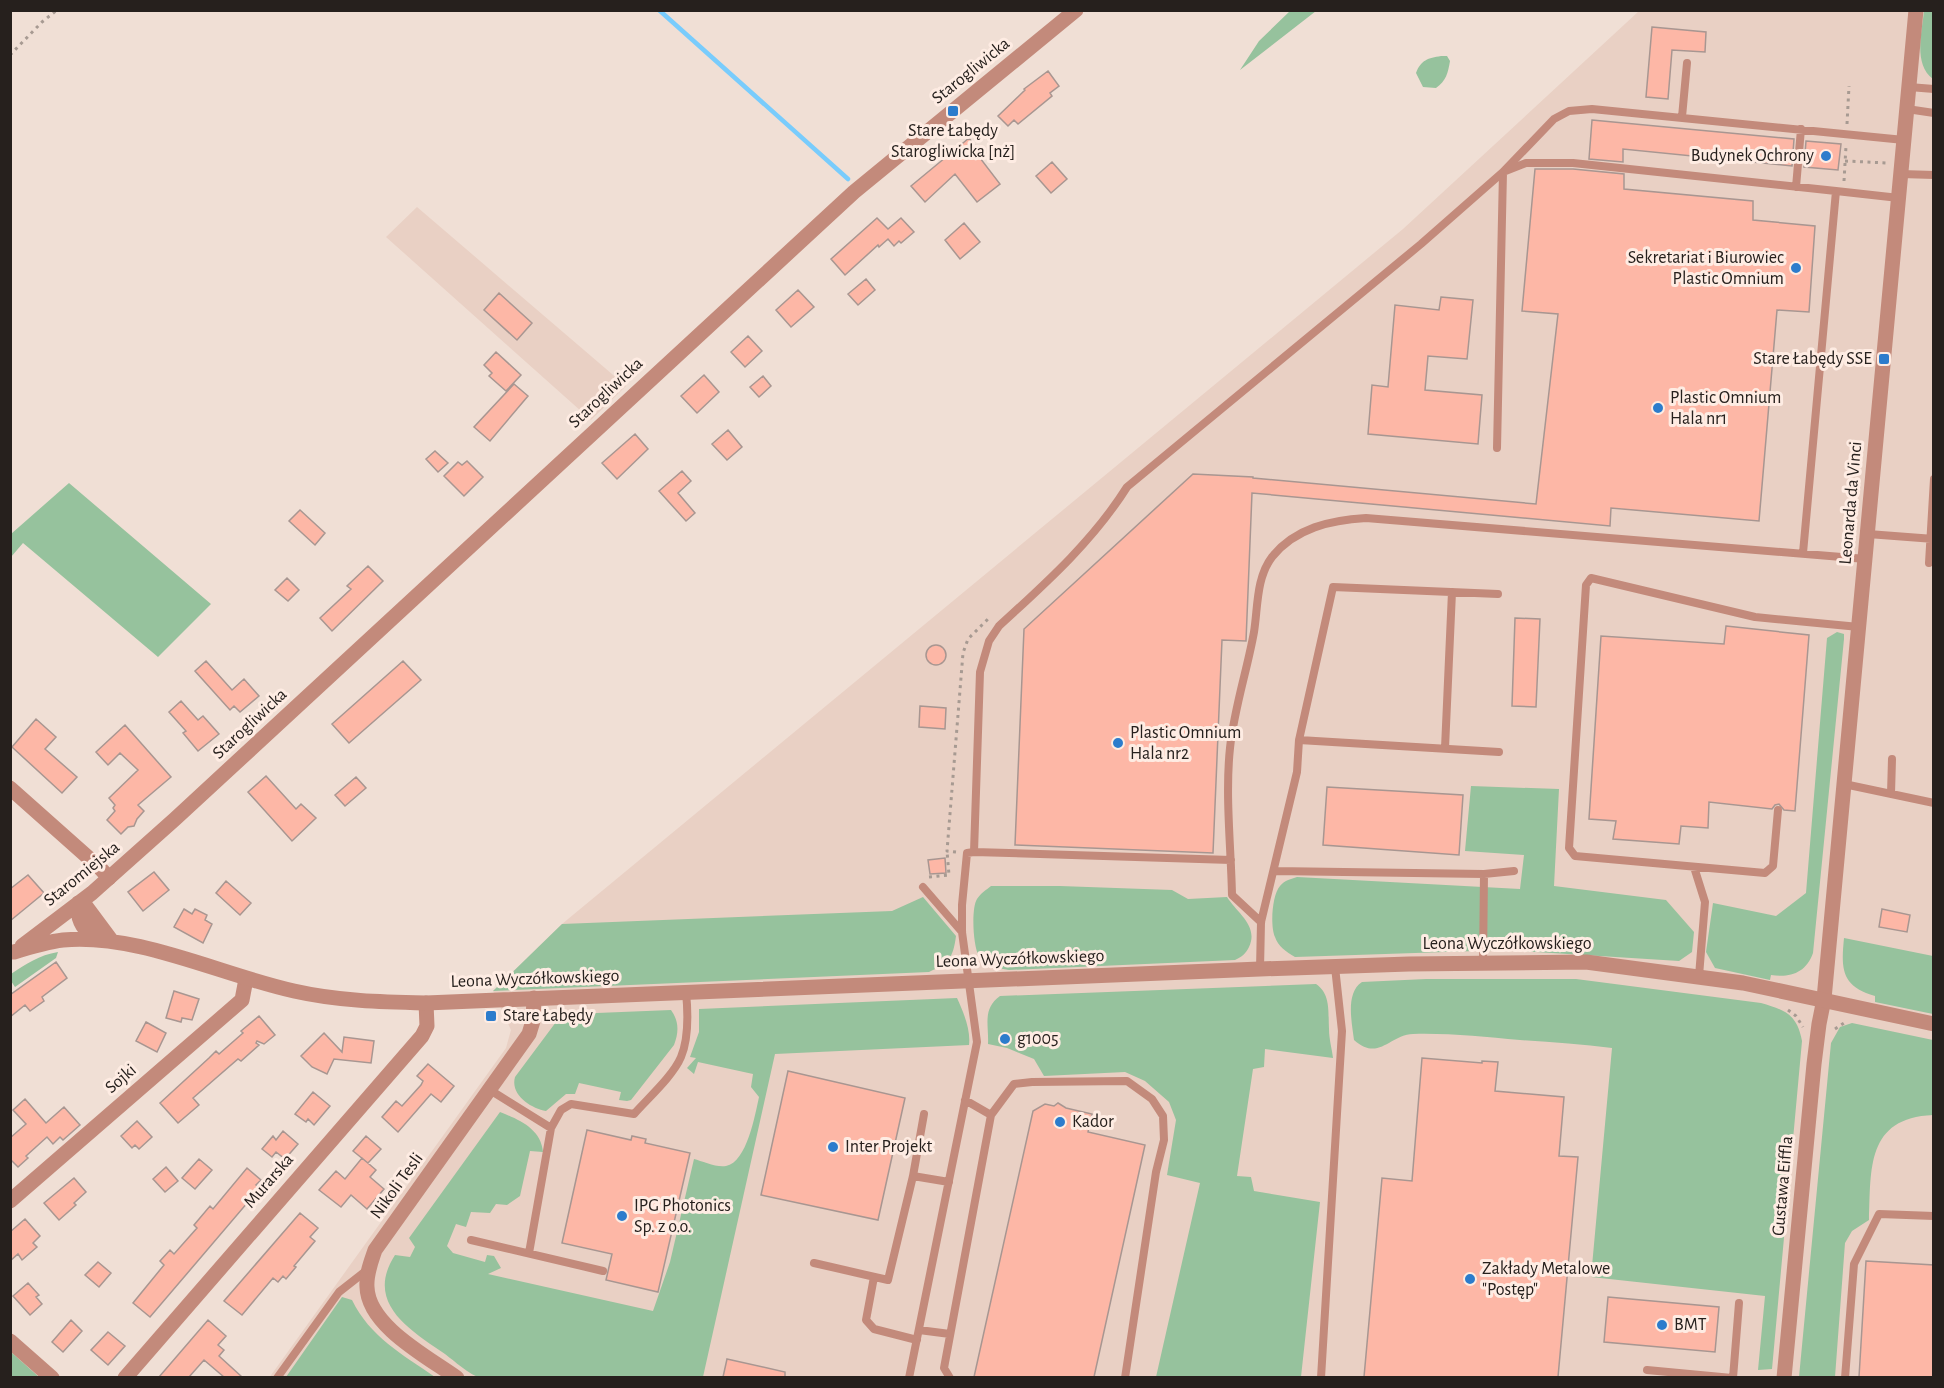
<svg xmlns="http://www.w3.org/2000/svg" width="1944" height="1388" font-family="'Alegreya Sans',sans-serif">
<rect width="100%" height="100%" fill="#f0dfd5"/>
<path fill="#e9d0c4" d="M1639 11H1933V1377L269 1378 506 1048 511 1030 493 991 562 924 1403 229Z
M417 207 626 386 591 420 386 237Z"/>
<path fill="#96c29d" d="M1290 11H1316L1240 70 1259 41Z
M1924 11H1933V79C1913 64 1922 32 1924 11Z
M1441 56H1447L1450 61C1448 73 1446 81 1436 88L1423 87 1416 73C1421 60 1428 58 1441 56Z
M69 483 211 604 158 657 23 543 11 557V534Z
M1837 632 1844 634V639L1813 953C1806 973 1790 978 1771 975L1770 980 1715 968 1706 952 1713 903 1776 916 1806 893 1827 638Z
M1471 786 1559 789 1554 886 1666 900 1694 932 1692 952 1679 961 1505 950 1295 957C1286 952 1278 946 1275 937 1270 926 1272 895 1280 886 1285 880 1291 879 1297 877L1520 889 1524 855 1465 851Z
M991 886H1060L1172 890 1188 899 1227 897C1237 913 1259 926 1249 947 1246 953 1242 957 1235 960L1009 970C998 968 986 966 979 956 973 947 971 908 977 899 981 893 986 890 991 886Z
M923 897 956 936C953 958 949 963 929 972L493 991 562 924 892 911Z
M1844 938 1933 956V1014L1875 1002V996C1841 986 1841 969 1844 938Z
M58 952 56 958 15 987 11 981V974C26 964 39 955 58 952Z
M1426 979H1576L1761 1003C1785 1010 1797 1014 1802 1041L1772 1369 1758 1370 1765 1296 1591 1277 1612 1048C1582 1044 1551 1042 1520 1040 1484 1037 1449 1033 1413 1034 1389 1035 1379 1062 1354 1040 1352 1023 1345 993 1362 982Z
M1316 984C1331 994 1328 1012 1329 1029 1329 1039 1332 1049 1333 1058L1265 1049 1264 1067 1253 1069 1237 1176 1251 1177 1254 1191 1320 1202 1301 1377H1156L1200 1183 1167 1175 1176 1120 1169 1102 1145 1081 1125 1072 1044 1076 1034 1059 1007 1048 988 1044C989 1025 982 1009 1000 996Z
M957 998C963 1011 971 1030 969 1045L775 1054 703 1377C647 1377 590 1377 534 1377 522 1377 488 1380 479 1377 470 1375 453 1360 445 1354 410 1330 364 1303 395 1255L410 1257 415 1247 409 1238 500 1112C520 1120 541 1129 543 1152L530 1151 520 1196 507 1205 496 1204 490 1213 471 1212 466 1227 456 1224 447 1246 453 1253 485 1262 487 1255 494 1256 501 1268 488 1274 653 1311 670 1262 694 1159C702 1161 717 1168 726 1166 747 1162 755 1115 759 1097L751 1087 753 1074 698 1062 694 1074 687 1068 696 1058 690 1057 699 1032V1009Z
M671 1010C679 1021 679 1032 674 1045L631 1100 627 1101 619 1100 621 1092 579 1083 575 1094H566L546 1111C531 1108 510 1095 515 1077L556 1022H563L572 1014Z
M1852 1023 1933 1040V1115C1866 1118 1871 1169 1869 1220L1852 1231 1845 1243 1835 1377H1799L1831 1043 1840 1027Z
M342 1297 352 1300C370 1337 402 1354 435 1377H286Z
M10 1352H11L39 1377H11Z"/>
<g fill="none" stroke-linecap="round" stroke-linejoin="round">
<path stroke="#79ccfc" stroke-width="4.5" d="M659 10 848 179"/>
</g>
<path fill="#fdb7a6" stroke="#a89691" stroke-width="1.5" d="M1652 27 1706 32 1705 52 1672 50 1668 99 1646 97Z
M1048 71 1059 86 1050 93 1052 96 1018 124 1014 120 1008 126 998 116 1025 90 1024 89Z
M1592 120 1794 139 1792 166 1623 149V162L1589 159Z
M969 138 983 156 980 158 1000 184 977 202 955 174 925 202 911 186Z
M1806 141 1841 144 1838 170 1804 167Z
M1052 162 1067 179 1051 193 1036 176Z
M1535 169H1573L1624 174V189L1753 201V220L1815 226 1809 312 1777 310 1759 521 1611 508 1610 526 1252 493 1246 641 1222 640 1213 853 1015 845 1024 629 1193 474 1253 477V478L1536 504 1558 314 1522 311Z
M877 218 888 229 901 218 914 232 901 243 899 241 894 246 888 239 879 247 878 245 845 275 831 259Z
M964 223 980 242 960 259 945 240Z
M866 279 875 290 858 305 848 294Z
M798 290 814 307 791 327 776 310Z
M499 293 532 323 517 340 484 310Z
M1441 297 1473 300 1467 359 1428 356 1425 390 1482 395 1478 444 1368 434 1372 385 1388 387 1395 305 1439 310Z
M748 336 762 351 745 367 731 352Z
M496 352 521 375 506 391 489 376 492 373 484 365Z
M704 375 719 392 697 413 681 396Z
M763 376 771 386 759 397 750 387Z
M514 384 528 396 490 441 474 427Z
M728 430 742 447 727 460 712 444Z
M635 434 648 449 617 479 602 463Z
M435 451 448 463 438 472 426 459Z
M467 461 483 477 464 496 444 476 458 462 462 465Z
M682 471 691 481 678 493 695 513 686 521 659 491Z
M300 510 325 533 315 545 289 521Z
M368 566 383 581 332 631 320 618 351 589 347 586Z
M287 578 299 590 288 601 275 590Z
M1515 618 1540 619 1536 707 1512 706Z
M1726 626 1809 635 1795 811 1784 810 1779 804 1775 805 1772 809 1709 802 1708 828 1681 826 1679 844 1613 839 1616 821 1589 819 1601 636 1724 644Z
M926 655a10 10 0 1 1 20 0a10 10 0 1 1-20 0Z
M206 661 232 690 244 679 259 696 240 712 234 706 230 710 195 671Z
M403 661 421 680 349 743 332 724Z
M181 701 198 720 203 716 219 734 198 751 183 733 186 731 169 712Z
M920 706 946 708 945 729 919 727Z
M36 719 56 737 45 749 77 777 62 793 12 747Z
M125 725 171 777 138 805 144 811 137 819 134 826 128 827 121 834 107 820 115 811 113 808 115 805 109 798 138 770 120 753 108 765 96 752Z
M266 776 296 809 301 804 316 818 292 841 248 792Z
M356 777 366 788 345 806 335 795Z
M1327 787 1463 795 1459 855 1323 845Z
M945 858 946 873 930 874 928 860Z
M154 872 169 890 143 911 128 892Z
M28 875 44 893 10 921V889Z
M226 881 251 903 240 915 216 893Z
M184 909 192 914 195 909 207 915 205 920 212 924 203 943 174 927Z
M1882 909 1910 915 1907 932 1879 927Z
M56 962 67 978 42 997 44 1001 30 1011 25 1005 10 1017V995Z
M174 991 199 999 192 1020 182 1018 181 1022 166 1018Z
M259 1016 275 1035 264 1044 257 1041 256 1043 259 1045 241 1061 238 1059 193 1098 199 1105 178 1123 160 1103 209 1058 216 1051 219 1054 243 1033 241 1031Z
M146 1022 166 1033 157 1052 136 1041Z
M324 1033 342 1052 344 1037 374 1041 371 1063 334 1059 327 1074 312 1067 301 1056Z
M1422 1058 1482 1063V1061L1498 1062 1495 1091 1564 1097 1559 1156 1578 1157 1558 1377H1364L1382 1178 1412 1181Z
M428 1064 454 1086 441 1102 431 1094 398 1132 382 1117 396 1101 402 1106 421 1085 423 1081 417 1076Z
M788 1071 905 1098 878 1220 761 1195Z
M313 1092 330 1106 314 1125 308 1119 306 1122 295 1114Z
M25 1099 46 1123 64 1107 80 1125 63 1140 60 1137 53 1144 47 1137 26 1156 28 1158 18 1167 10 1159V1138L26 1124 13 1110Z
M1058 1103 1066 1108 1092 1114 1088 1132 1145 1145 1094 1377H974L1033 1111 1045 1104 1054 1106Z
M137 1121 152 1137 139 1149 135 1145 132 1148 121 1136Z
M587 1130 631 1140 632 1136 646 1139 645 1143 690 1153 658 1292 606 1280 612 1254 562 1243Z
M283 1131 298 1144 285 1159 276 1152 272 1157 262 1149 273 1136 276 1140Z
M366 1136 381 1149 368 1163 353 1151Z
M362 1158 376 1170 370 1177 384 1189 367 1209 351 1195 341 1207 319 1190 336 1171 345 1179Z
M199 1159 212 1170 195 1189 182 1178Z
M166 1167 178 1181 165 1192 153 1179Z
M247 1168 261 1180 256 1185 260 1188 150 1317 133 1303 164 1265 160 1261 170 1250 174 1254 197 1228 194 1225 210 1206 213 1209Z
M74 1178 86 1192 74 1203 76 1205 59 1220 44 1203Z
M300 1213 318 1228 310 1237 315 1241 294 1266 296 1267 286 1279 283 1276 278 1282 273 1278 242 1315 224 1301Z
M25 1219 40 1236 33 1243 37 1247 22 1260 18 1254 10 1261V1232Z
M1866 1261 1934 1265V1377H1859Z
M98 1262 111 1273 99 1287 85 1275Z
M28 1283 39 1295 36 1297 42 1304 30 1315 13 1296Z
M1608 1297 1719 1307 1715 1352 1604 1342Z
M71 1320 82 1331 63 1352 52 1342Z
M208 1320 226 1336 218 1345 224 1350 219 1356 242 1377H224L204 1360 189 1377H159Z
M108 1332 125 1346 108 1365 91 1350Z
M727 1359 785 1372V1377H723Z"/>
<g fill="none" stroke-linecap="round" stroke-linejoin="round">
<path stroke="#a79a92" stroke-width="3" stroke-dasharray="3 4.5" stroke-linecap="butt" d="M10 55 42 22 57 10
M1847 124 1849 86
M1845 161 1888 163
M1844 181 1846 146
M956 852 947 851 963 653 968 639 988 619
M929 877 949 875 947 851
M1788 1010 1796 1016 1803 1027
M505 1015 512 1021H517
M548 1020H553L563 1012
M1835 1029 1847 1021"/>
<path stroke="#c38a7b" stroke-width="8" d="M1909 87 1934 89
M1907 109 1934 113
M1682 117 1687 63
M1901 174 1934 175
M1796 187 1801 129
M1497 448 1503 172 1526 163H1573L1836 191
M1868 534 1934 539
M1803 553 1836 191 1899 198
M1929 563 1934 479
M1299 740 1499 752
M1445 748 1452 592
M1844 784 1934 803
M1891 794 1892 759
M1778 810 1773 866 1765 873 1575 856 1569 848 1586 585 1591 578 1755 617 1859 627
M974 852 1231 860
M1694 867 1705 902 1699 976
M1274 871 1484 874 1514 871
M923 887 962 932
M1261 922 1232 895C1231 847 1225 795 1230 748 1234 709 1247 671 1254 632 1258 607 1256 578 1272 557 1295 528 1331 520 1366 518L1866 559
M1483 963 1484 874
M1260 969 1261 922 1297 772 1299 740 1333 587 1498 594
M490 1090 551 1128 529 1253
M965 1100 991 1115
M924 1114 913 1176 949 1182
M551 1128 561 1110 571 1104 634 1114C648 1098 673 1076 681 1057 689 1038 688 1012 686 992
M471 1240 603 1271
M814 1263 888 1280 913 1176
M874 1277 866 1320 874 1329 917 1340
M919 1330 950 1334
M1647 1370 1732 1378
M277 1378 339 1292 367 1270
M909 1378 977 1042 962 932V905L967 853 974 852 980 672 989 641 999 626C1046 583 1093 541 1127 487L1421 244 1503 172 1554 119 1569 111 1592 109 1904 140
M950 1378 944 1368 991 1115 1014 1084 1032 1082 1127 1081 1152 1099 1163 1116 1164 1140 1156 1172 1125 1378
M1321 1378 1342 1031 1335 967
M1733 1378 1739 1303
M1845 1378 1854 1264 1879 1214 1934 1216"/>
<path stroke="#c38a7b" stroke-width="15" d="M10 788 100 868 109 878
M10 1201 242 1000 246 979
M10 1341 52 1378
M125 1378 422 1036 427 1026 426 1003
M457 1378C428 1357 368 1326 367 1287 366 1274 371 1262 375 1250L529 1034 533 1021 534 998
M1784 1378 1814 1064 1819 1024 1824 999 1916 10"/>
<path stroke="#c38a7b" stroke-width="15" d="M82 901 111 940
M78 903C77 920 83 932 99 939
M22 946 92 893 175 819 854 192 1076 10
M14 952C30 947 46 942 63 940 137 933 221 975 294 991 338 1001 382 1002 426 1003L1260 969 1409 964 1586 962 1743 983 1934 1024"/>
</g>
<g fill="#2c7ccc" stroke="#feece3" stroke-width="2">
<rect x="947" y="105" width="12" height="12" rx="3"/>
<circle cx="1826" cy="156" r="6"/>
<circle cx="1796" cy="268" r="6"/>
<rect x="1878" y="353" width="12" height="12" rx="3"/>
<circle cx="1658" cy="408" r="6"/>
<circle cx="1118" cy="743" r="6"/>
<rect x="485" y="1010" width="12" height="12" rx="3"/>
<circle cx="1005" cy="1039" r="6"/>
<circle cx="1060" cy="1122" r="6"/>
<circle cx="833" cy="1147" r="6"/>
<circle cx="622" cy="1216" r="6"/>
<circle cx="1470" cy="1279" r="6"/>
<circle cx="1662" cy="1325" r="6"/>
</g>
<g text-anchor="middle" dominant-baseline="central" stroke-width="6" stroke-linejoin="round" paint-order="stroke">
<g font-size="18" fill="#26201d" stroke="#feece3">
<text transform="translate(971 71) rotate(-39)">Starogliwicka</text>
<text transform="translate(606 393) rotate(-43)">Starogliwicka</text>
<text transform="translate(1851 503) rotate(-85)">Leonarda da Vinci</text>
<text transform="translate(250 724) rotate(-43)">Starogliwicka</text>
<text transform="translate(82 874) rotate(-39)">Staromiejska</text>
<text x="1507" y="944">Leona Wyczółkowskiego</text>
<text transform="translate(1020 959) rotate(-2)">Leona Wyczółkowskiego</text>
<text transform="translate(535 979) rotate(-2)">Leona Wyczółkowskiego</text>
<text transform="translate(121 1079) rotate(-41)">Sojki</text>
<text transform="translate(269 1181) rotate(-49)">Murarska</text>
<text transform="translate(397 1186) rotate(-54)">Nikoli Tesli</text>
<text transform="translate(1783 1186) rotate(-85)">Gustawa Eiffla</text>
</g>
<g font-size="18" fill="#26201d" stroke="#feece3" text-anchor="start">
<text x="953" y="131" text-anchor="middle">Stare Łabędy<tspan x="953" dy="21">Starogliwicka [nż]</tspan></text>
<text x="1814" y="156" text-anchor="end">Budynek Ochrony</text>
<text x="1784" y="258" text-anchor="end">Sekretariat i Biurowiec<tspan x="1784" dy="21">Plastic Omnium</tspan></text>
<text x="1872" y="359" text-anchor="end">Stare Łabędy SSE</text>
<text x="1670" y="398">Plastic Omnium<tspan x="1670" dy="21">Hala nr1</tspan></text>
<text x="1130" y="733">Plastic Omnium<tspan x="1130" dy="21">Hala nr2</tspan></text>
<text x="503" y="1016">Stare Łabędy</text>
<text x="1017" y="1039">g1005</text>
<text x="1072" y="1122">Kador</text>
<text x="845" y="1147">Inter Projekt</text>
<text x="634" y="1206">IPG Photonics<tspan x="634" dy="21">Sp. z o.o.</tspan></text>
<text x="1482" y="1269">Zakłady Metalowe<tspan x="1482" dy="21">"Postęp"</tspan></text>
<text x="1674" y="1325">BMT</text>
</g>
</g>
<rect width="1944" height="1388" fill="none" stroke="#26201d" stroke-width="24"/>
</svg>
